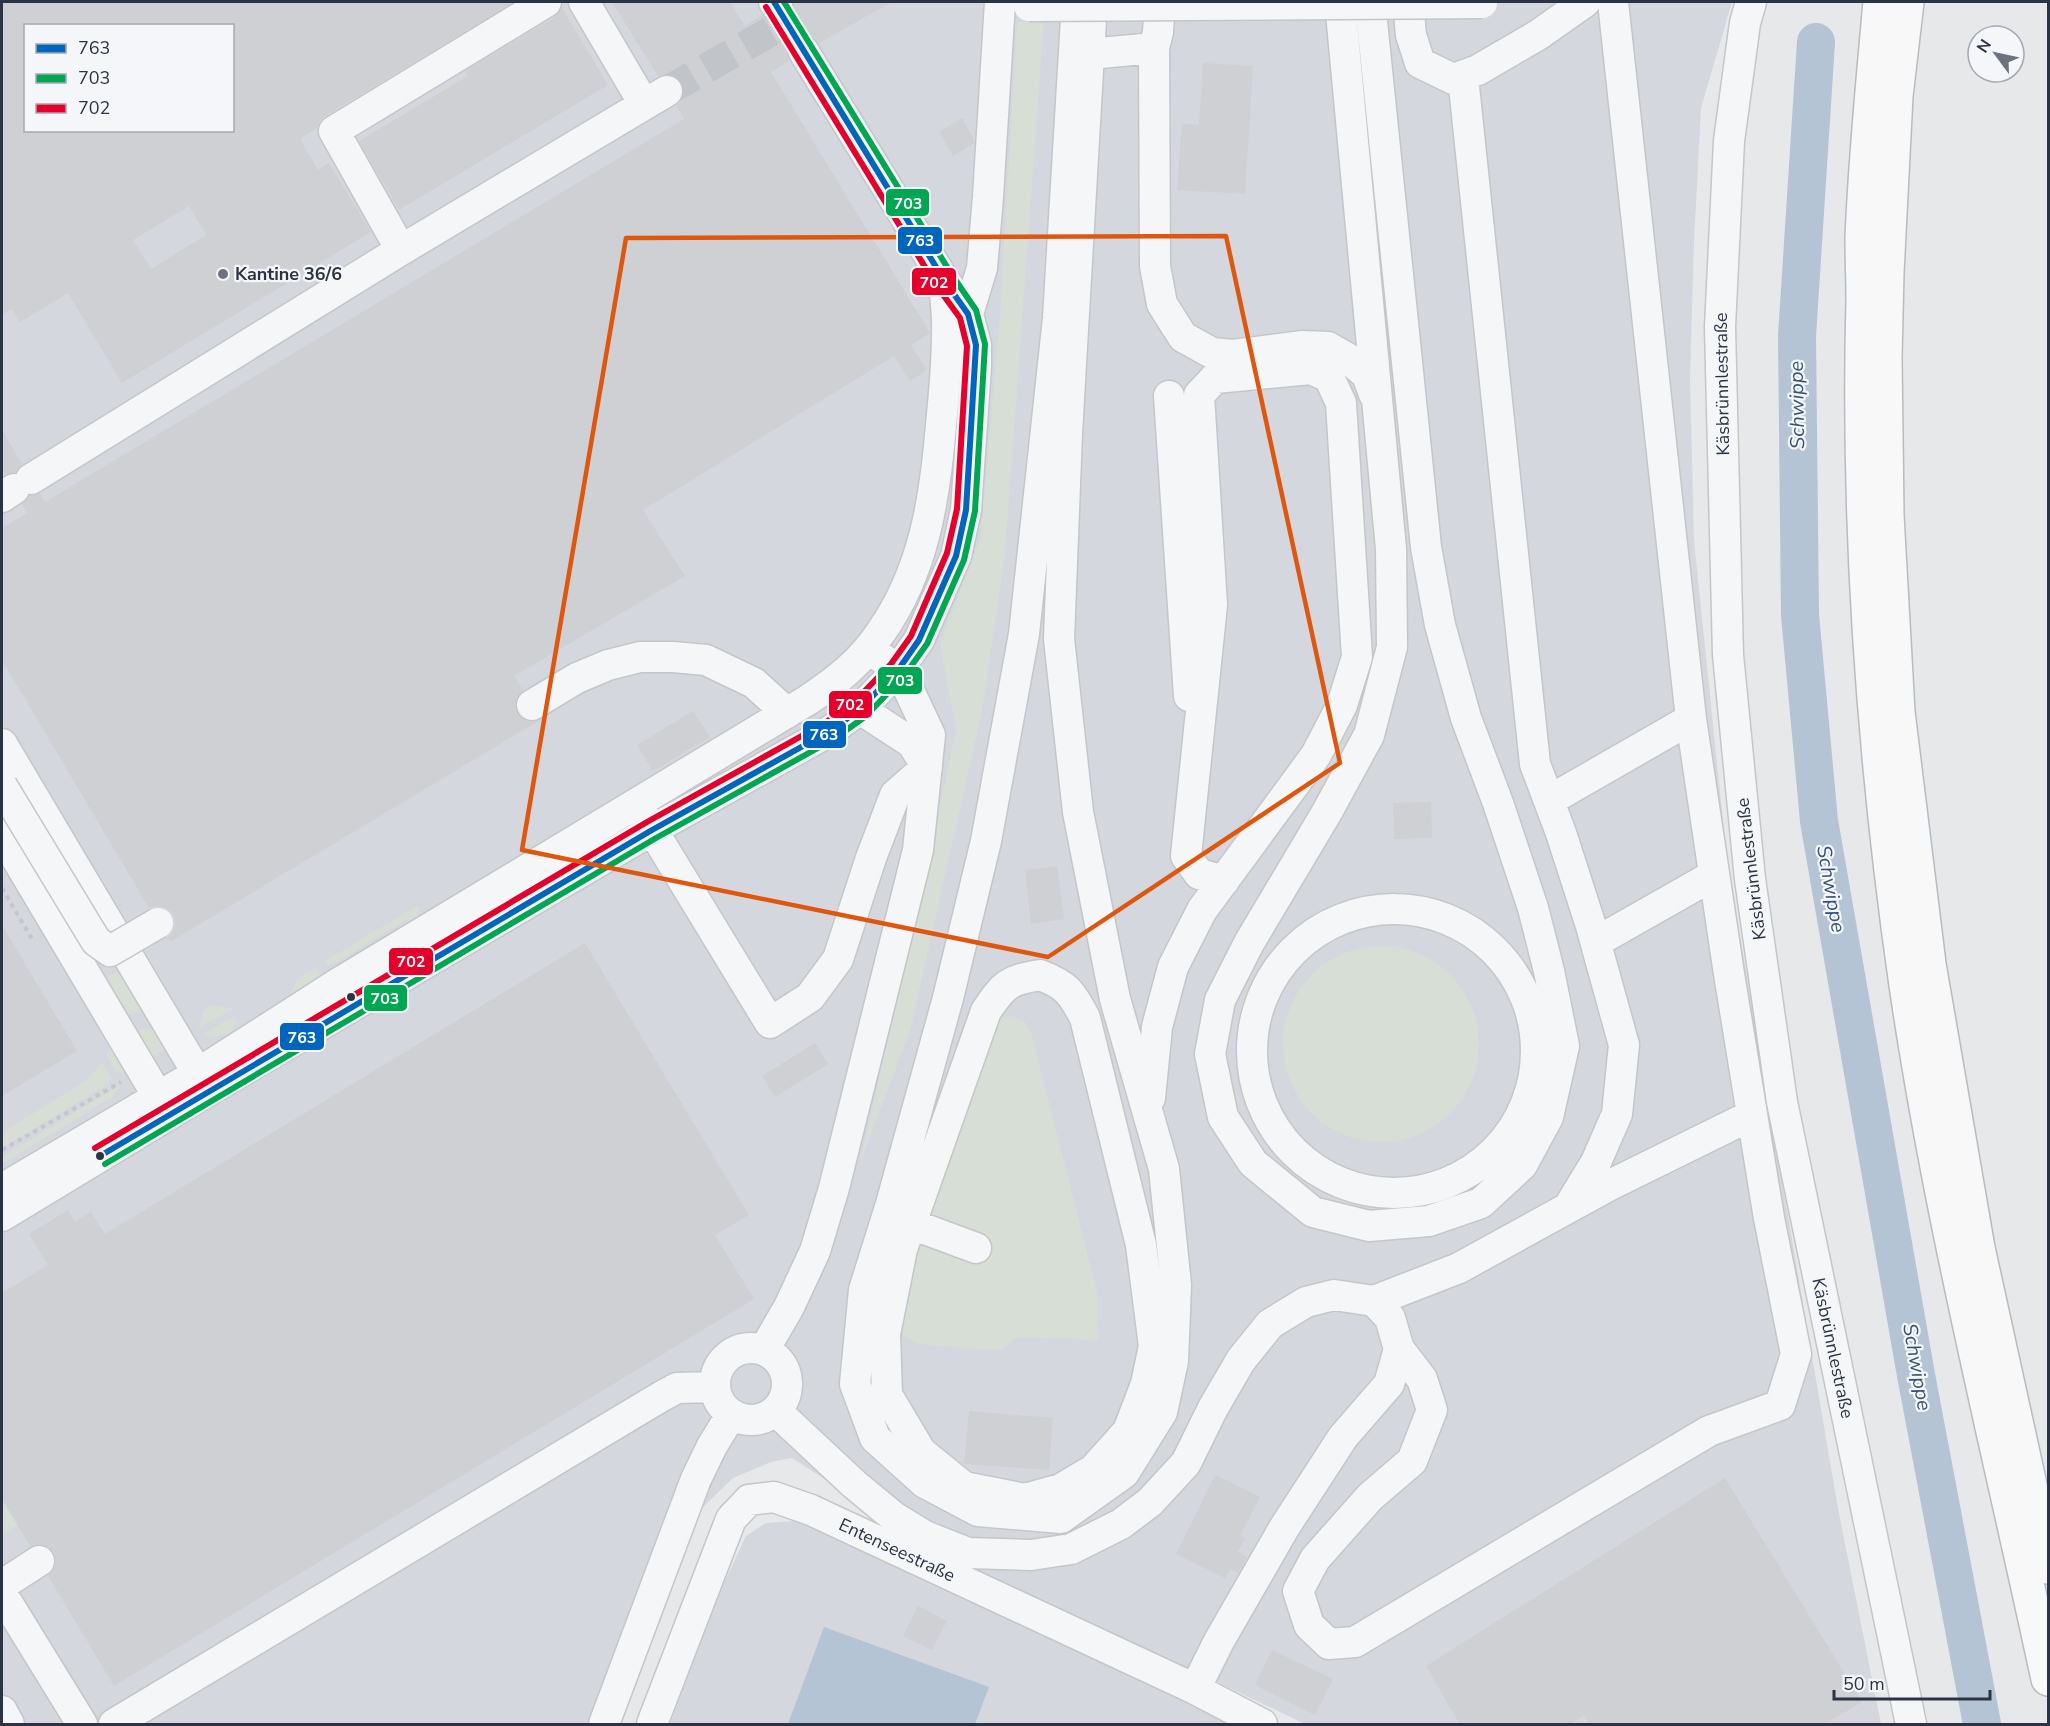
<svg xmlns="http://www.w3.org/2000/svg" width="2050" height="1726" font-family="'Nunito Sans',sans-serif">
<rect width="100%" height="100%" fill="#e6e8ea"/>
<path fill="#d4d7dd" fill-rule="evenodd" d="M2 2H1732L1701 108 1694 241 1690 379 1694 541 1727 860 1839 1514 1881 1724H1305L1202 1675 945 1559 867 1513 823 1478 792 1458 771 1462 733 1478 696 1514 620 1724H2ZM26 26H232V130H26Z
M794 1521 833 1536 1074 1649 1141 1675 1239 1724H670L713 1607 746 1536 766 1523Z"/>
<path fill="#d6ded6" d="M1044 21 1005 554 982 711 910 1031 859 1166 918 909 956 730 940 644 981 536 1000 313 1017 22Z
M417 906 420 907 416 917 410 924 406 920 328 967 325 961Z
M1283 1044a98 98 0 1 1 196 0a98 98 0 1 1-196 0Z
M126 966 144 1008C139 1012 131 1016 125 1013L106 978Z
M316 967 322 977 289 997 296 981Z
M211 1005 233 1009 198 1029 204 1010Z
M235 1016 236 1023 229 1034 215 1037 203 1034Z
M1013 1016 1026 1023 1032 1035 1097 1292 1099 1340 1017 1337 1000 1351 918 1344 904 1336 899 1328 916 1236 991 1026 1001 1017Z
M148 1029H156L170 1046 152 1057 139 1035 141 1030Z
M116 1045 127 1071 126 1073 116 1071 106 1055 111 1047Z
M102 1061 111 1078 108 1084 2 1148V1133L88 1079Z
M121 1084 114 1096 2 1164V1157Z
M4 1503 18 1525 2 1535V1505Z"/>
<path fill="#b4c4d5" d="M824 1627 989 1687 975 1724H788Z"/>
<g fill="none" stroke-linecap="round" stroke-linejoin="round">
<path stroke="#b4c4d5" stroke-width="38" d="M1816 42 1797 336 1800 615 1819 821 1916 1375 1982 1724"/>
</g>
<path fill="#ced0d3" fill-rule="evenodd" d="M2 2H514L325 116 319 122 317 128 300 139 318 170 329 163 371 232 122 383 68 293 20 322 12 309 2 315ZM26 26H232V130H26ZM189 206 206 235 151 269 133 240Z
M612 2H730L745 26 762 15 771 22 780 23 787 20 793 12V2H892L819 43 812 37 803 35 796 37 789 44 787 52 789 61 771 72 930 333 911 345 927 370 910 381 894 356 643 510 685 576 514 676 523 690 517 697 515 705 517 713 524 720 532 722 540 720 170 942 167 938 173 932 175 924 173 914 166 908 159 906 149 908 2 660V528L27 513 22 504 30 496 40 494 45 502 684 119 676 106 682 100 684 91 681 82 676 76 667 74 658 76Z
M562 8 608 85 399 210 359 141 468 76 465 71 555 17Z
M1203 63 1253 66 1245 194 1177 190 1182 124 1199 125Z
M962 118 974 140V143L953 156 939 132Z
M2 430 22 464 15 472 5 474 2 469Z
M693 711 710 737 653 771 637 745Z
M1431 802 1432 838 1394 839 1393 803Z
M1057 866 1064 919 1031 924 1025 870Z
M2 925 77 1051 2 1096Z
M585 943 749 1215 715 1235 754 1299 114 1686 48 1576 55 1568 56 1561 54 1552 46 1545 39 1544 30 1546 2 1499V1293L48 1265 29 1234 68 1210 75 1222 91 1212 105 1234Z
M815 1043 828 1064 775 1097 762 1076Z
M969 1411 1053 1418 1049 1470 964 1464Z
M1215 1475 1260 1497 1240 1536 1245 1538 1238 1552 1247 1557 1238 1573 1230 1569 1225 1578 1176 1554Z
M1725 1478 1862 1702 1823 1725H1589L1584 1715 1570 1725H1460L1426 1666Z
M918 1606 947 1621 932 1650 903 1636Z
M1272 1650 1333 1679 1315 1715 1255 1685Z"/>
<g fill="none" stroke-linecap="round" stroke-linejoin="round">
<path stroke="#c1c4c9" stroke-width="30" stroke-dasharray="30 15" stroke-linecap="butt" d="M667 91 787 22"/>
<g stroke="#c4c6c8" stroke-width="33">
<path id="minor" d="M584 2 644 104
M774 2 777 6
M1077 2 1058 318 1024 634 986 841 948 998 891 1204 864 1290 855 1384 875 1438 925 1483 978 1511 1061 1518 1124 1473 1162 1412 1173 1361 1176 1285 1164 1169 1115 999 1078 812 1059 639 1067 433 1092 2
M1340 2 1391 549 1392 647 1369 735 1327 812 1249 943 1220 1000 1210 1054 1223 1117 1253 1163 1313 1212 1369 1226 1429 1221 1481 1203 1522 1165 1548 1117 1564 1046 1549 971 1533 908 1498 803 1466 718 1440 625 1426 547 1370 2
M1408 2 1411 35 1420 63 1453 79 1478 70 1538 35 1585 2
M1751 2 1745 23 1729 141 1720 327 1728 655 1750 879 1782 1102 1911 1724
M1154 48 1155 266 1162 304 1183 337 1212 353 1233 355 1303 346 1328 347 1349 359 1367 375 1374 394
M1100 53 1154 48 1158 32 1160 2
M1463 77 1535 764 1561 833 1591 926 1624 1045 1617 1114 1596 1162 1568 1208
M401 250 334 131 546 2
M968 314 982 268 988 197 1000 2
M1169 396 1189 696
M31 479 401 250 667 91
M2 497 14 489
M532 705 577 678 608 665 640 657H673L706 660 754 683 787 713
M2 744 208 1091
M1557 796 1691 719
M642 813 770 1023 810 997 838 959 871 858 895 795 927 767 912 743 860 709
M2 834 169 1115
M1252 1051a142 142 0 1 1 284 0a142 142 0 1 1-284 0Z
M1596 942 1714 875
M1040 975C1067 985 1072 993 1085 1018L1141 1245 1154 1346 1146 1384 1128 1431 1093 1470 1061 1489 1025 1499 964 1487 921 1452 887 1395 885 1334 902 1249 986 1011C1004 984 1009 980 1040 975Z
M1150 1098 1157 1027 1173 967 1202 910 1316 755 1342 705 1357 657 1341 403 1329 377 1311 369 1215 378 1199 395 1212 605 1186 856 1199 874 1224 881
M2 1189 197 1074 342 981 808 700C838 680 861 662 881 632 924 571 935 498 941 425 944 395 947 364 947 334 948 316 945 298 944 280
M2 1216 208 1091 652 830 830 731 860 709 898 670 919 640 956 556 966 510 976 367V345L968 314 944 280 804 52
M911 1224 976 1248
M1374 1301 1459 1268 1608 1186 1752 1115
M715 1384a36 36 0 1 1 72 0a36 36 0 1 1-72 0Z
M1399 1349 1422 1379 1432 1410 1412 1461 1370 1497 1315 1559 1298 1591 1309 1625 1329 1644 1355 1642 1709 1431 1780 1405 1796 1354 1769 1218 1729 974 1691 719 1613 2
M764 1350 789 1307 815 1251 834 1188 918 850 930 735 907 686 898 670 883 659
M776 1411 854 1484 894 1517 925 1536 968 1553 1031 1555 1071 1549 1121 1524 1150 1502 1186 1463 1213 1408 1241 1360 1270 1324 1306 1302 1334 1295 1374 1301 1390 1318 1399 1349 1389 1384 1343 1437 1284 1528 1219 1641 1195 1689
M2 1585 39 1561
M2 1594 82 1724
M2 1711 9 1724
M114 1724 662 1396 677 1388 715 1387
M604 1724 696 1479 712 1446 731 1415
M652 1724 731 1519 749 1500 774 1497 811 1510 1195 1689 1262 1724"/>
</g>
<g stroke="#b8bbbf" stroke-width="36">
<path id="highway" d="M1880 2C1873 81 1865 160 1862 239 1862 259 1863 279 1863 299 1857 526 1873 753 1905 978 1939 1214 1998 1446 2048 1679
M1907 2 1896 96 1887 273 1885 357 1887 515 1898 712 1929 964 1978 1248 2048 1567"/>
</g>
<path stroke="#c5c6ca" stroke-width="4" stroke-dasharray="4.5 4.5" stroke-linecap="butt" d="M2 888 33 941
M2 1150 121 1082"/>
<use href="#minor" stroke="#f5f6f7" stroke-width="30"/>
<use href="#highway" stroke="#f8f8f8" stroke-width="33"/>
<g stroke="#c4c6c8" stroke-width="33" stroke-linecap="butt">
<path id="minor-bridge" d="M1029 6 1482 3
M2 786 96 941 110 951 158 923"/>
</g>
<use href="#minor-bridge" stroke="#f5f6f7" stroke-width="30"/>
<g stroke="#f4f6f9" stroke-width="10">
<path id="bus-1" d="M100 1156 652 830 830 731 860 709 898 670 919 640 956 556 966 510 976 345 968 314 944 280 774 2"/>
</g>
<g stroke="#f4f6f9" stroke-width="10">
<path id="bus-2" d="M105 1164 656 838 834 739 866 716 904 676 927 644 964 560 975 511 985 344 976 310 952 275 784 2"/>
</g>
<g stroke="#f4f6f9" stroke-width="10">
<path id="bus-3" d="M95 1148 647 822 825 723 854 702 891 664 911 636 947 553 957 509 967 346 960 318 936 285 766 7"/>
</g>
<use href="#bus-1" stroke="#0065bd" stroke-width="6"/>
<use href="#bus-2" stroke="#00a651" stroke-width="6"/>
<use href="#bus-3" stroke="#e4002b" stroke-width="6"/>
</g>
<path fill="none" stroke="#df570f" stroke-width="4.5" stroke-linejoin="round" d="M1226 236 1340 763 1048 957 522 850 626 238Z"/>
<circle fill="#6c737f" stroke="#f4f6f9" stroke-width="2" cx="223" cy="274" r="6"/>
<g fill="#2b3445" stroke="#f4f6f9" stroke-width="2">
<circle cx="351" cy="997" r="5"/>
<circle cx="100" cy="1156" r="5"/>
</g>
<g text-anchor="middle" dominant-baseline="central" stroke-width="4.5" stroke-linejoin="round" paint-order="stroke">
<g font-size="18" font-weight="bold" fill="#2b3445" stroke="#f4f6f9" text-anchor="start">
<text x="235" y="274">Kantine 36/6</text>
</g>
<g font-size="18" fill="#2b3445" stroke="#f4f6f9">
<text transform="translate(1722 384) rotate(-91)">Käsbrünnlestraße</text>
<text transform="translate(1751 869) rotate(-97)">Käsbrünnlestraße</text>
<text transform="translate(1833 1348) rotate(78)">Käsbrünnlestraße</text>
<text transform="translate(897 1550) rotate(25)">Entenseestraße</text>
</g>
<g font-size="20" font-style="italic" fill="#34527a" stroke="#f4f6f9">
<text transform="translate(1797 405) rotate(-91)">Schwippe</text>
<text transform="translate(1831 889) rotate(80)">Schwippe</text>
<text transform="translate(1917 1367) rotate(80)">Schwippe</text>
</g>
</g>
<g stroke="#f4f6f9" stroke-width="2">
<rect x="885" y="188" width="45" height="29" rx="6" fill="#00a651"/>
<rect x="897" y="226" width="46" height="29" rx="6" fill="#0065bd"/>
<rect x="911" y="267" width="46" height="29" rx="6" fill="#e4002b"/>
<rect x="877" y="666" width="46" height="29" rx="6" fill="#00a651"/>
<rect x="828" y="690" width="45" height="29" rx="6" fill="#e4002b"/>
<rect x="802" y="720" width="45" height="29" rx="6" fill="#0065bd"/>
<rect x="388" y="947" width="46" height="29" rx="6" fill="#e4002b"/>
<rect x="363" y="984" width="45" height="28" rx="6" fill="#00a651"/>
<rect x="279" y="1022" width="46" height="29" rx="6" fill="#0065bd"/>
</g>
<g font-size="16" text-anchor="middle" font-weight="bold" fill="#fff">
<text x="908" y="209">703</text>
<text x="920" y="246">763</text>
<text x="934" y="288">702</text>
<text x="900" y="686">703</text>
<text x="850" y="710">702</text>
<text x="824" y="740">763</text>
<text x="411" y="967">702</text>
<text x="385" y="1004">703</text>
<text x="302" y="1043">763</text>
</g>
<rect width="2050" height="1726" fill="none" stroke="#2b3445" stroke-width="6"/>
<rect x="24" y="24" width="210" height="108" fill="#f4f6f9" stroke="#a4a8b1" stroke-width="1.5"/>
<rect x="36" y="44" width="30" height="9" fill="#0065bd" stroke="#a4a8b1" stroke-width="1.5"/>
<text x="78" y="54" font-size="18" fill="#2b3445">763</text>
<rect x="36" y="74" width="30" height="9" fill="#00a651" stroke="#a4a8b1" stroke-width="1.5"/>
<text x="78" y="84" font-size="18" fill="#2b3445">703</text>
<rect x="36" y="104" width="30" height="9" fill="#e4002b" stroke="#a4a8b1" stroke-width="1.5"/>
<text x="78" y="114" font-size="18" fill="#2b3445">702</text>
<g transform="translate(1996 54) rotate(303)"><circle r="28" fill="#f4f6f9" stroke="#a4a8b1" stroke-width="1.5"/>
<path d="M0-4.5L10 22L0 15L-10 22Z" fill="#6c737f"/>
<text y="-9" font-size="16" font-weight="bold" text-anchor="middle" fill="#2b3445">N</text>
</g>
<path d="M1834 1690v9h156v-9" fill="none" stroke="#2b3445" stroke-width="3"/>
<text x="1843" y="1690" font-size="18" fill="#2b3445" stroke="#f4f6f9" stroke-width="4.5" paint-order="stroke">50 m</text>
</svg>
